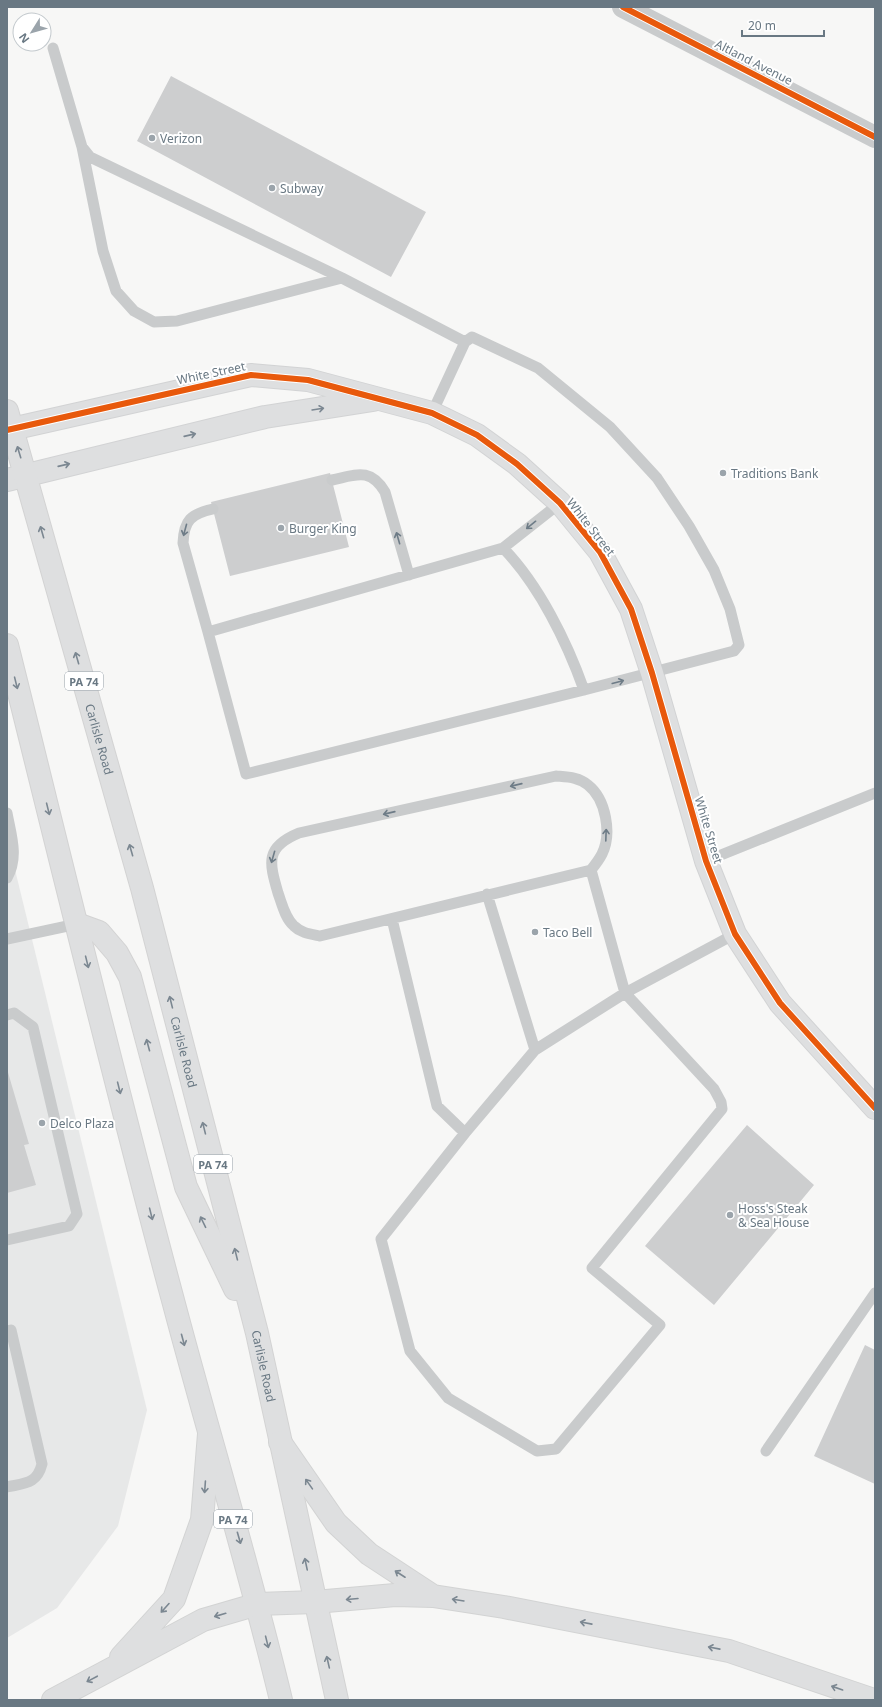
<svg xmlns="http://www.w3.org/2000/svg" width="882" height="1707" font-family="'Noto Sans',sans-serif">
<rect width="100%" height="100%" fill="#f7f7f6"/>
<path fill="#e7e8e8" d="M7 837 147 1410 118 1526 57 1608 7 1638Z"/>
<path fill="#cdcecf" d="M171 76 426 212 391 277 137 141Z
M330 473 349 547 230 576 211 502Z
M7 1069 29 1144 24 1145 36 1185 7 1193Z
M747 1125 814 1185 714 1305 645 1246Z
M865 1345 875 1350V1484L814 1456Z"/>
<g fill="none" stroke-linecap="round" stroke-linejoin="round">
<g stroke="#d2d3d4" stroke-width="24">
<path id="secondary" d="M7 430 251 375 308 380 432 413 477 435 517 464 560 503 600 552 631 609 652 673 706 861 735 934 780 1003 875 1108
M7 480 265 417 373 400"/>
</g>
<g stroke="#d3d3d3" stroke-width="24">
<g id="primary">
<path id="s1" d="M7 411 142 888 257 1333 337 1700"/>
<path d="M7 645C62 865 115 1085 174 1304 209 1436 249 1567 281 1700"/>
<path d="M77 924 99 932 117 953 130 977 186 1187 235 1289"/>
</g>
</g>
<g stroke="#d2d3d3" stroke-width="24">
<path id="highway" d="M280 1442 336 1523 369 1554 433 1596
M121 1657 174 1599 202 1520 209 1434
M53 1700 203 1620 258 1604 315 1602 395 1595 433 1596 504 1607 729 1651 874 1700"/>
</g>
<path stroke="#c9cbcc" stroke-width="11" d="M53 48 82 147 90 157 342 278 465 342
M82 147 103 251 116 291 134 311 154 322 177 321 342 278
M432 413 465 342 472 337 538 368 610 427 657 478 689 526 714 570 730 609 739 645 734 651 584 690 246 774 208 632 503 548 560 503
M332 480C356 475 370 467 385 492L409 575
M503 548C539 585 567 642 584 690
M208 632 183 543C184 520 191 514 213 509
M7 813C11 835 19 857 7 878
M706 861 875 793
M591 870C595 865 599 860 602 854 612 834 606 799 588 785 579 777 567 777 556 776L299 833C265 847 269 862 278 893 282 904 285 918 294 926 301 933 310 934 320 936L591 870 625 993 714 1089 721 1102 722 1109 592 1268 660 1325 556 1449 537 1451 448 1398 410 1351 381 1239 465 1133 535 1050 625 993 735 934
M487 894 535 1050
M392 919 437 1106 465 1133
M7 939 77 924
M7 1015 14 1013 33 1027 77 1214 69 1226 7 1240
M7 1331 11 1330 42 1464C37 1484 25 1483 7 1487
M766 1451 875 1293"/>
<path stroke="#c9cbcc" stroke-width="22" d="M623 7 875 137"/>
<use href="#secondary" stroke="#dedfe0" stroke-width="22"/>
<use href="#primary" stroke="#dedfe0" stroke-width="22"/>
<use href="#highway" stroke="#dedfe0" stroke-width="22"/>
<g stroke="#fff" stroke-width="8">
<path id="cycleway" d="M623 7 875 137
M7 430 251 375 308 380 432 413 477 435 517 464 560 503 600 552 631 609 652 673 706 861 735 934 780 1003 875 1108"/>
</g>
<use href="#cycleway" stroke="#e8590c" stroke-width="6"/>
</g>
<defs><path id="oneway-shaft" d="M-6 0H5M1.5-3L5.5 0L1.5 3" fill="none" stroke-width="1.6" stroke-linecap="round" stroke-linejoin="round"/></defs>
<g stroke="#7b8791">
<use href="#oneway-shaft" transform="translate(318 409) rotate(-9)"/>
<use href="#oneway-shaft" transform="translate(190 435) rotate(-13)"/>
<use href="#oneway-shaft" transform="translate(19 452) rotate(-107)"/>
<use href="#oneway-shaft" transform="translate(64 465) rotate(-13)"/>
<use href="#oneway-shaft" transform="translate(42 532) rotate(-106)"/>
<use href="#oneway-shaft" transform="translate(77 658) rotate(-106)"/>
<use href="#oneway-shaft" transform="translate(16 683) rotate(76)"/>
<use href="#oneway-shaft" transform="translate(48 809) rotate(76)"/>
<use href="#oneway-shaft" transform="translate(131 850) rotate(-106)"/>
<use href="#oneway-shaft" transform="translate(87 962) rotate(76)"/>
<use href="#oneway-shaft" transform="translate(171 1002) rotate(-104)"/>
<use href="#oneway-shaft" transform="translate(148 1045) rotate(-105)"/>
<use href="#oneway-shaft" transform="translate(119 1088) rotate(76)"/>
<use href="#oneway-shaft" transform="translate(204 1128) rotate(-104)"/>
<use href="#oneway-shaft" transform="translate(151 1214) rotate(76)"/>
<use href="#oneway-shaft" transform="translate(203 1222) rotate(-116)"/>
<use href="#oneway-shaft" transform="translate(236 1254) rotate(-104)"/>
<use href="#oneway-shaft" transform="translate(183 1340) rotate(75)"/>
<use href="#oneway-shaft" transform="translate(309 1484) rotate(-125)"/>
<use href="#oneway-shaft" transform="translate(205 1487) rotate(94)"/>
<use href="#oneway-shaft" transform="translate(239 1538) rotate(74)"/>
<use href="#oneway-shaft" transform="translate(306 1564) rotate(-102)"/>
<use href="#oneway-shaft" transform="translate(400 1574) rotate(-147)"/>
<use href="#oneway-shaft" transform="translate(352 1599) rotate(175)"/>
<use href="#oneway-shaft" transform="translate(458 1600) rotate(-171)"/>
<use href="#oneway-shaft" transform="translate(165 1608) rotate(132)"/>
<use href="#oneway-shaft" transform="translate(220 1615) rotate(164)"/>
<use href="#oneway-shaft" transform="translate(586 1623) rotate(-169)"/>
<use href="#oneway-shaft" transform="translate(267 1642) rotate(76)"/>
<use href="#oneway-shaft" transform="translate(714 1648) rotate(-169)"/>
<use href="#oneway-shaft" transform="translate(328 1662) rotate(-103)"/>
<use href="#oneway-shaft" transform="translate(92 1679) rotate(152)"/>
<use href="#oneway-shaft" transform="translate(837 1688) rotate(-161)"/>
</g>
<g stroke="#6e7c87">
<use href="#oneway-shaft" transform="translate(531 525) rotate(141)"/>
<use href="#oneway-shaft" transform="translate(185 530) rotate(105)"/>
<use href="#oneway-shaft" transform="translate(398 538) rotate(-106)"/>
<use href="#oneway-shaft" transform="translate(618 682) rotate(-15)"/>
<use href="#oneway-shaft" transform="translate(516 785) rotate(167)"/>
<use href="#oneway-shaft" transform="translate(389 813) rotate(167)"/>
<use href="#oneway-shaft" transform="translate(606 835) rotate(-88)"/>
<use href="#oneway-shaft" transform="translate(273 857) rotate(106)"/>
</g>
<g fill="#9ba4ab" stroke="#fff" stroke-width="1.5">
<circle cx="152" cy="138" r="4"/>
<circle cx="272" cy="188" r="4"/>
<circle cx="723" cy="473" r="4"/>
<circle cx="281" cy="528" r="4"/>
<circle cx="535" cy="932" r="4"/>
<circle cx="42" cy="1123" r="4"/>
<circle cx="730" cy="1215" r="4"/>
</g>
<g text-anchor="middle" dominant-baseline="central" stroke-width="4" stroke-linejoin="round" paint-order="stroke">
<g fill="#fff" stroke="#96a0a8" stroke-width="1">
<rect x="65" y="672" width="38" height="18" rx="3"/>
<rect x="194" y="1155" width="38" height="18" rx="3"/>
<rect x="214" y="1510" width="38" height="18" rx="3"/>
</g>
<g font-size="11" font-weight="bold" fill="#697883">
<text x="84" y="681">PA 74</text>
<text x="213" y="1164">PA 74</text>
<text x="233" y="1519">PA 74</text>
</g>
<g font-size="12" fill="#697883" stroke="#fff">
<text transform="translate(754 62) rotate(27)">Altland Avenue</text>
<text transform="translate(211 373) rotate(-12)">White Street</text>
<text transform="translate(591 527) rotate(52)">White Street</text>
<text stroke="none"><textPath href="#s1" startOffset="341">Carlisle Road</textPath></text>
<text transform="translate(709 830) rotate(73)">White Street</text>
<text stroke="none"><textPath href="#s1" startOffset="665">Carlisle Road</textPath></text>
<text stroke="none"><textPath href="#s1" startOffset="989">Carlisle Road</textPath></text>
</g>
<g font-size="12" fill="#697883" stroke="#fff" text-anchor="start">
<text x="160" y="138">Verizon</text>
<text x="280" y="188">Subway</text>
<text x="731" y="473">Traditions Bank</text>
<text x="289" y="528">Burger King</text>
<text x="543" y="932">Taco Bell</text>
<text x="50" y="1123">Delco Plaza</text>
<text x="738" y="1208">Hoss's Steak<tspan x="738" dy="14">&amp; Sea House</tspan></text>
</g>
</g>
<rect width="882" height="1707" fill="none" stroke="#697883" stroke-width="16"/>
<g transform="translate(32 32) rotate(233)"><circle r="19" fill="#ffffff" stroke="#c3c9cd"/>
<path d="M0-3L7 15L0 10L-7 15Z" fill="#9ba4ab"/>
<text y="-6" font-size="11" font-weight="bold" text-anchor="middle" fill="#697883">N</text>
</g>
<path d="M742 30v6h82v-6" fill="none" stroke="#697883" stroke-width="2"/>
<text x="748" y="30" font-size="12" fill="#697883" stroke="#ffffff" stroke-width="3" paint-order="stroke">20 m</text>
</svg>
